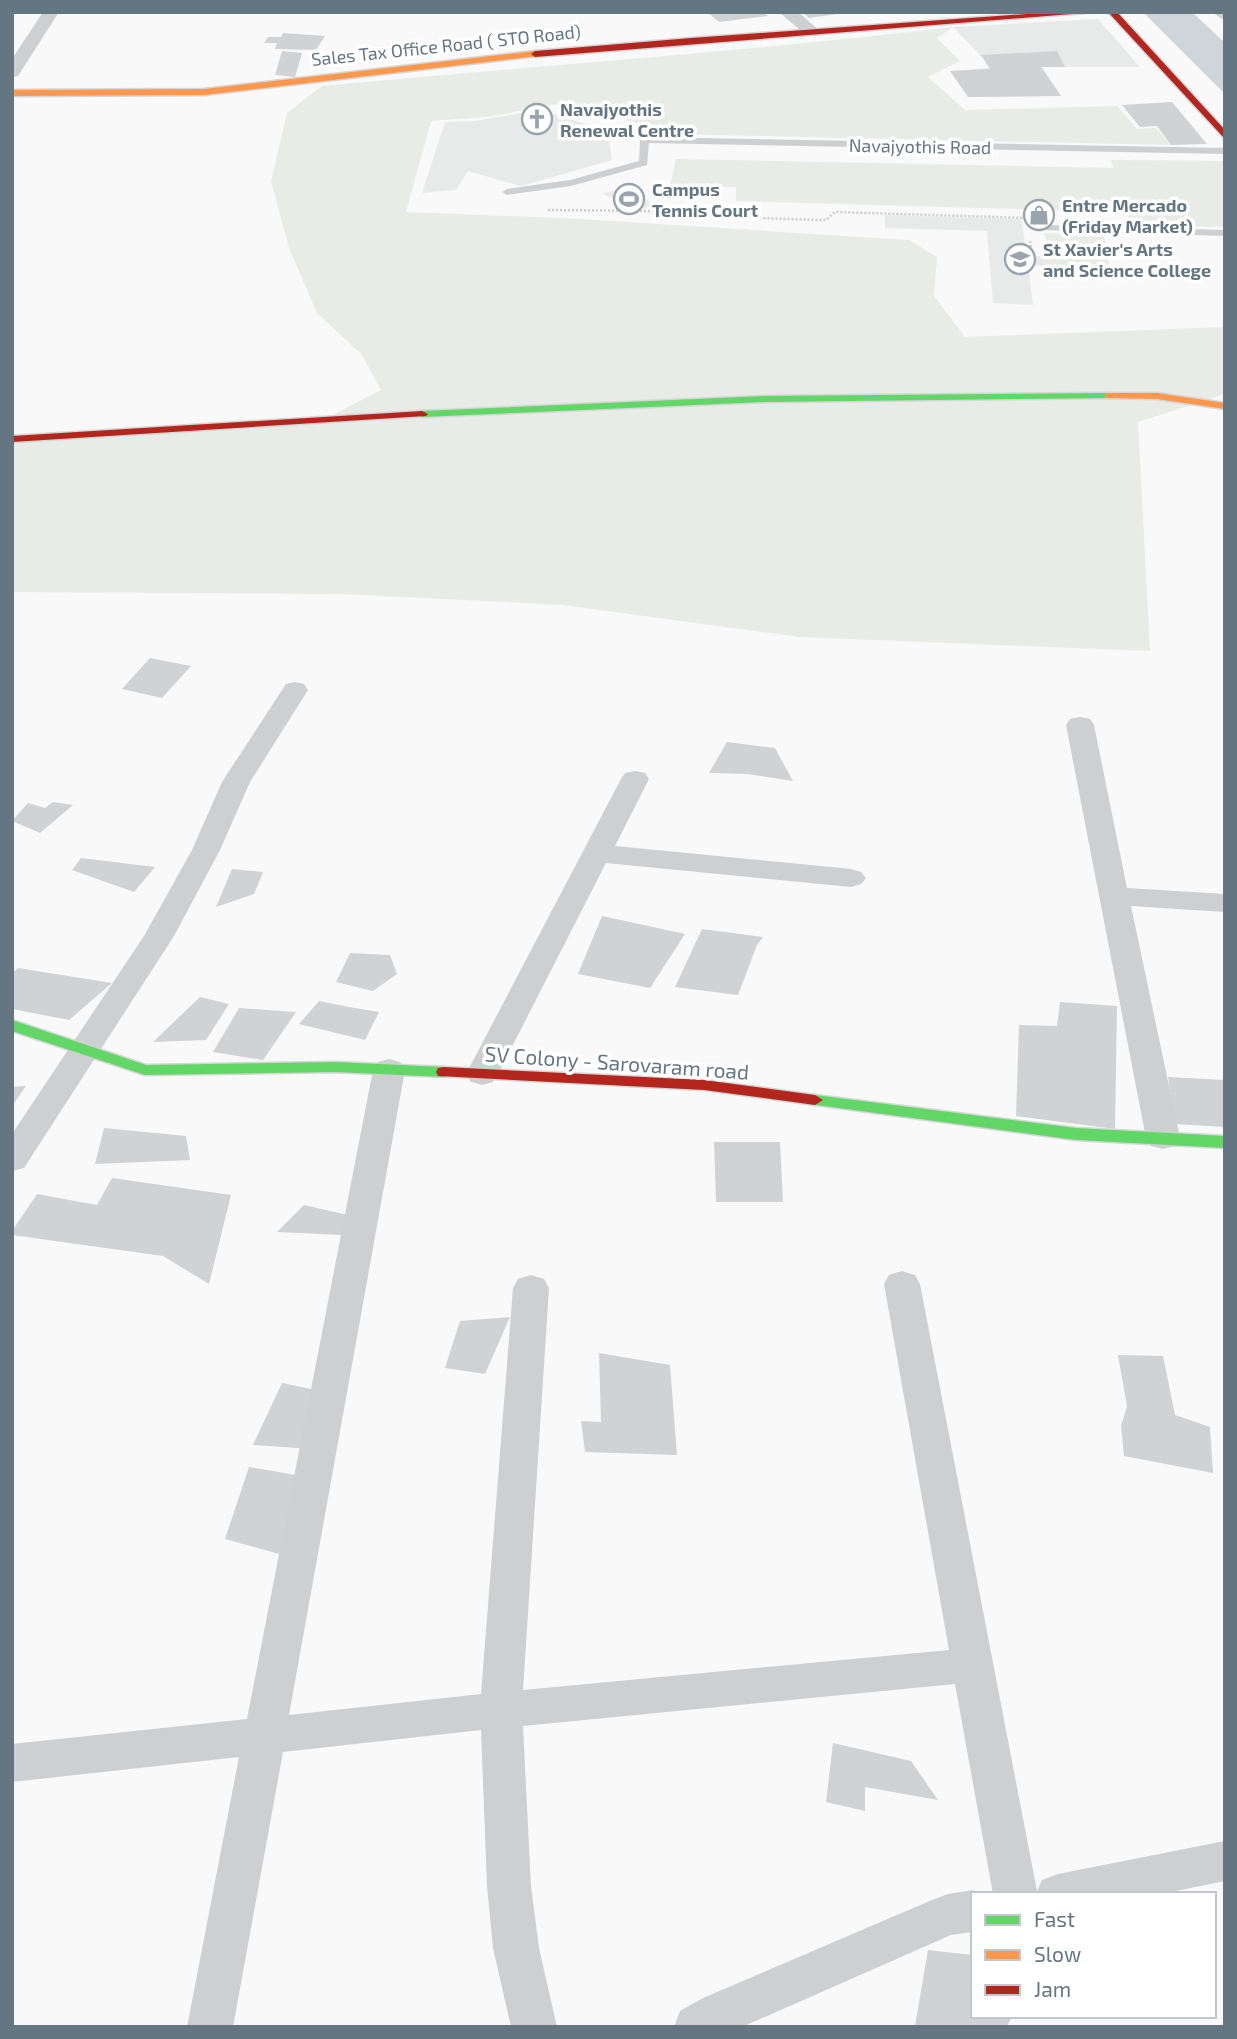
<svg xmlns="http://www.w3.org/2000/svg" width="1237" height="2039" font-family="'Exo 2',sans-serif">
<rect width="100%" height="100%" fill="#f9f9f9"/>
<path fill="#e8e9e9" d="M1098 19 1140 67H1042L1061 96 968 97 950 71 992 68 953 27Z
M540 110 608 131 612 160 521 186 468 171 456 190 422 193 445 122 474 121Z
M885 215 1021 219 1027 255 1051 257 1052 267 1028 265 1033 305 993 303 987 231 885 228Z"/>
<path fill="#e8ebe6" d="M953 27 937 38 960 61 928 77 965 110 1117 106 1137 129 1156 128 1171 145 671 134 568 102 487 117 431 121 406 212 562 218 909 240 937 257 934 296 965 337 1225 327V394L1138 422 1150 651 800 637 563 605 342 594 12 592V439L327 418 381 390 362 355 317 313 289 248 271 181 287 113 322 86C532 66 743 52 953 27Z
M676 159 1113 168 1111 160 1225 161V227L1131 226 1126 212 736 201V187L670 186Z
M625 189 657 205 636 210 602 193Z
M1045 233 1104 236 1110 269 1049 266Z"/>
<path fill="#ced6d9" d="M1143 12H1192L1225 43V94Z"/>
<path fill="#d0d2d3" d="M707 12H762L768 16 719 22Z
M802 12H836L837 14 809 18Z
M283 33 325 36 316 50 275 49 277 43H264L268 37H281Z
M282 51 302 53 295 77 275 75Z
M1057 51 1065 67H1041L1061 96 968 97 950 71 990 69 981 55Z
M1172 102 1207 144 1171 145 1157 126 1140 127 1122 105Z
M150 658 191 666 162 698 122 689Z
M727 742 775 748 793 781 747 774 709 773Z
M53 802 73 805 40 833 12 821 28 803 45 808Z
M81 858 155 867 134 892 72 870Z
M232 869 263 872 254 894 216 907Z
M602 916 685 934 650 988 578 974Z
M702 929 763 937 757 945 738 995 675 987Z
M350 953 390 955 397 974 373 991 336 982Z
M18 968 112 983 69 1020 12 1009V973Z
M200 997 229 1004 206 1040 153 1042Z
M319 1001 349 1007 379 1012 365 1040 299 1024Z
M1060 1002 1117 1006 1115 1129 1016 1116 1019 1025 1057 1026Z
M239 1008 296 1012 263 1060 213 1052Z
M1168 1077 1225 1080V1127L1175 1124Z
M26 1086 12 1106V1087Z
M104 1128 186 1136 190 1160 95 1164Z
M714 1142H780L783 1202H716Z
M112 1178 231 1195 209 1284 163 1256 12 1235V1231L37 1194 97 1205Z
M304 1205 352 1216 341 1235 277 1232Z
M510 1317 485 1374 445 1368 460 1321Z
M599 1353 670 1365 677 1455 585 1452 581 1421 601 1422Z
M1118 1355 1163 1356 1175 1415 1210 1427 1213 1473 1124 1456 1121 1426 1127 1406Z
M282 1383 326 1392 312 1449 253 1445Z
M249 1467 301 1476 279 1554 225 1539Z
M833 1743 911 1761 938 1800 865 1787V1811L826 1802Z
M928 1950 973 1955V2016H1012L1007 2027 915 2026Z"/>
<g fill="none" stroke-linecap="round" stroke-linejoin="round">
<g stroke="#d5d6d7" stroke-width="3">
<path id="fast" d="M1109 393 1113 394V398L765 402 422 417 416 414 422 411 765 396Z
M12 1020 146 1065 335 1062 444 1067 452 1072 444 1077 335 1072 145 1075 12 1031Z
M815 1095 1076 1128 1225 1136V1148L1076 1140 809 1104 807 1100 809 1096Z"/>
</g>
<g stroke="#d5d6d7" stroke-width="3">
<path id="slow" d="M535 51 538 52V56L204 95 12 96V90L204 89Z
M1109 393H1157L1225 403V409L1157 399 1105 398V394Z"/>
</g>
<g stroke="#d5d6d7" stroke-width="3">
<path id="jam" d="M1054 12H1097L535 57 531 54 535 51 691 38Z
M1108 12H1117L1225 130V139Z
M422 411 428 414 426 416 12 442V436Z
M444 1067 704 1080 815 1095 823 1100 815 1105 704 1090 438 1076 436 1072 438 1068Z"/>
</g>
<path stroke="#cbcccd" stroke-width="2.5" stroke-dasharray="2 2" stroke-linecap="butt" d="M548 210 648 211 665 215 820 220H826L835 212 1027 218V222
M1030 241 1032 254"/>
<path fill="#cecfd0" fill-rule="evenodd" d="M645 137 1225 148V154L649 143 647 165 571 186 507 195 502 192 507 189 570 180 639 161 640 140Z
M1046 225 1225 230V236L1043 230 1041 228Z"/>
<path fill="#cecfd0" fill-rule="evenodd" d="M43 12H59L18 76 12 77V59Z
M779 12H798L820 31 812 36 806 35Z
M1212 12H1225V21Z
M295 682 304 684 308 690 250 782 220 850 174 936 24 1168 12 1171V1134L144 936 192 850 222 782 286 684Z
M1080 717 1090 719 1094 725 1127 888 1225 894V912L1131 906 1180 1138 1175 1146 1163 1149 1151 1146 1146 1138 1066 725 1070 719Z
M635 771 645 773 649 779 615 846 851 869 861 872 866 878 861 884 851 887 606 863 498 1074 493 1082 482 1085 471 1082 466 1074 621 779 625 773Z
M389 1059 400 1062 405 1070 289 1715 481 1694 513 1288 518 1279 531 1275 544 1279 549 1288 523 1690 949 1650 884 1284 889 1275 902 1271 915 1275 920 1284 1037 1891 1042 1880 1058 1874 1225 1841V1881L1161 1894H993L955 1684 523 1726 531 1886 539 1948 557 2027H511L493 1948 487 1886 481 1730 283 1752 233 2027H187L239 1757 12 1782V1744L247 1719 373 1070 378 1062Z
M973 1890 982 1894H973V1932L951 1935 742 2027H674L680 2011 703 1998 932 1900 948 1894Z"/>
<use href="#fast" fill="#63d668" fill-rule="evenodd"/>
<use href="#slow" fill="#ff974d" fill-rule="evenodd"/>
<use href="#jam" fill="#b3261e" fill-rule="evenodd"/>
</g>
<defs>
<g id="church-ring" transform="scale(1.575)"><circle r="9.5" fill="#fff" stroke="#99a4ac" stroke-width="1.5"/><path d="M-1.2-6h2.4v3.5h3.3v2.4h-3.3V6h-2.4V-.1h-3.3v-2.4h3.3Z" fill="#99a4ac"/></g>
<g id="stadium-ring" transform="scale(1.575)"><circle r="9.5" fill="#fff" stroke="#99a4ac" stroke-width="1.5"/><path d="M0-5a6.5 5 0 1 0 0 10a6.5 5 0 1 0 0-10ZM-3.5-1.8h7v3.6h-7Z" fill="#99a4ac"/></g>
<g id="shop-ring" transform="scale(1.575)"><circle r="9.5" fill="#fff" stroke="#99a4ac" stroke-width="1.5"/><path d="M-5-2.5h2.3a2.7 3.5 0 0 1 5.4 0H5L5.5 6h-11ZM-1.5-2.5h3a1.5 2.3 0 0 0-3 0Z" fill="#99a4ac"/></g>
<g id="university-ring" transform="scale(1.575)"><circle r="9.5" fill="#fff" stroke="#99a4ac" stroke-width="1.5"/><path d="M0-5L7-2L0 1L-7-2ZM-4 1L0 2.5L4 1V4Q0 6-4 4Z" fill="#99a4ac"/></g>
</defs>
<g fill-rule="evenodd">
<use href="#church-ring" x="537" y="119"/>
<use href="#stadium-ring" x="629" y="199"/>
<use href="#shop-ring" x="1039" y="215"/>
<use href="#university-ring" x="1020" y="259"/>
</g>
<g text-anchor="middle" dominant-baseline="central" stroke-width="7" stroke-linejoin="round" paint-order="stroke">
<g font-size="18" fill="#657683" stroke="#fff">
<text transform="translate(446 45) rotate(-6)">Sales Tax Office Road ( STO Road)</text>
<text transform="translate(920 146) rotate(1)">Navajyothis Road</text>
</g>
<g font-size="18" font-weight="bold" fill="#657683" stroke="#fff" text-anchor="start">
<text x="560" y="109">Navajyothis<tspan x="560" dy="21">Renewal Centre</tspan></text>
<text x="652" y="189">Campus<tspan x="652" dy="21">Tennis Court</tspan></text>
<text x="1062" y="205">Entre Mercado<tspan x="1062" dy="21">(Friday Market)</tspan></text>
<text x="1043" y="249">St Xavier's Arts<tspan x="1043" dy="21">and Science College</tspan></text>
</g>
<g font-size="21" fill="#657683" stroke="#fff">
<text transform="translate(617 1062) rotate(4)">SV Colony - Sarovaram road</text>
</g>
</g>
<rect width="1237" height="2039" fill="none" stroke="#657683" stroke-width="28"/>
<rect x="971" y="1892" width="245" height="126" fill="#ffffff" stroke="#c1c8cd" stroke-width="2"/>
<rect x="985" y="1915" width="35" height="10" fill="#63d668" stroke="#c1c8cd" stroke-width="2"/>
<text x="1034" y="1927" font-size="21" fill="#657683">Fast</text>
<rect x="985" y="1950" width="35" height="10" fill="#ff974d" stroke="#c1c8cd" stroke-width="2"/>
<text x="1034" y="1962" font-size="21" fill="#657683">Slow</text>
<rect x="985" y="1985" width="35" height="10" fill="#b3261e" stroke="#c1c8cd" stroke-width="2"/>
<text x="1034" y="1997" font-size="21" fill="#657683">Jam</text>
</svg>
